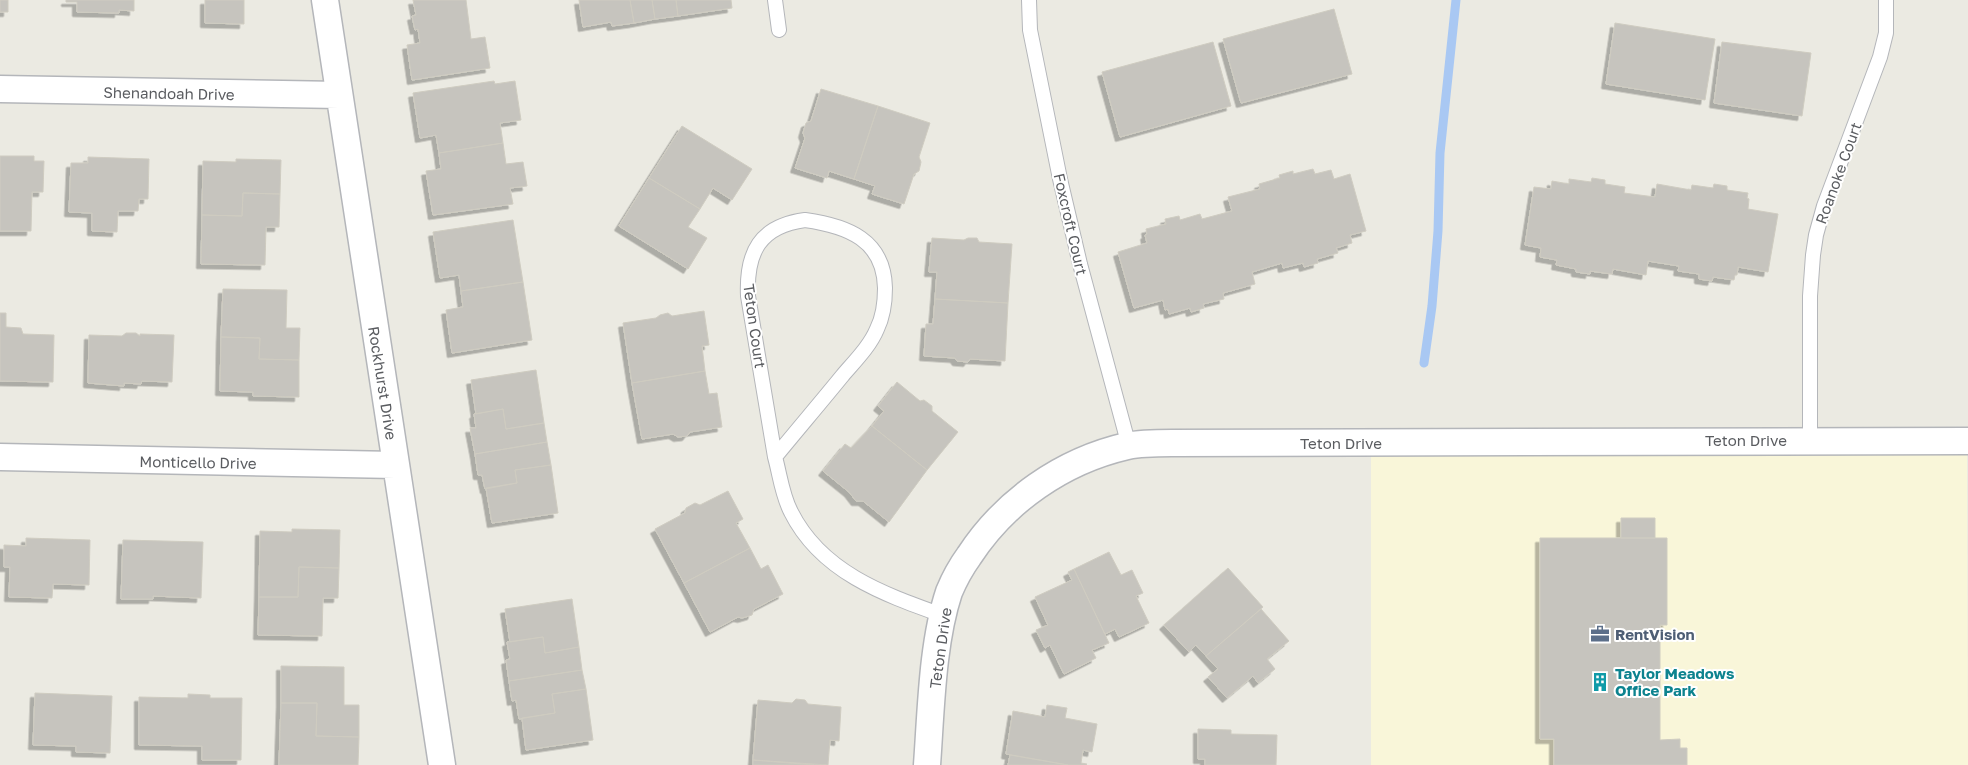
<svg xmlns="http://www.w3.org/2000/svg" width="1968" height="765" font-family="'Golos Text',sans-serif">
<defs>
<filter id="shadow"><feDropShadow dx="-4.5" dy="4.5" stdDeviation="0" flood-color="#0004"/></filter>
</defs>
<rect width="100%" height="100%" fill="#ebeae2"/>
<path fill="#f9f6d9" d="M1967 441 1968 765H1371V443Z"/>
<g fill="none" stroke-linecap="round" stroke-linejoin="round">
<path stroke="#a9c8f3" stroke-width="9" d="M1424 363 1432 306 1438 231 1440 153 1456 0"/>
</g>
<path fill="#c6c4be" stroke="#cfccc1" filter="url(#shadow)" d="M0 0H8V12H0Z
M66 0H134V11L119 10V13L77 12V2H66Z
M205 0H244V24L205 23Z
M413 0H466L471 39 485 37 490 68 412 80 407 45 420 43 418 29 415 30 412 16 416 15Z
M579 0H630L634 23 612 26 611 22 583 27Z
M630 0H652L655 19 634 23Z
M652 0H676L678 16 655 19Z
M676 0H731L732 8 678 16Z
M1334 9 1352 74 1241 103 1223 39Z
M1615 23 1715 39 1705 100 1606 84Z
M1213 42 1231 106 1120 137 1102 72Z
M1722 42 1811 53 1802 116 1714 103Z
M494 81 495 84 515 81 521 120 500 123 503 143 439 153 436 135 420 138 413 93Z
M821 89 878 106 854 179 829 171 827 178 795 168 805 138 803 133 806 123 811 121Z
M878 106 930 123 919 157 921 162 919 171 914 174 904 204 872 194 875 186 854 179Z
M682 126 752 169 732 200 713 188 700 209 649 178Z
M503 143 506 164 523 162 527 186 510 188 513 204 433 215 426 171 441 169 439 153Z
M0 156H34V161H44L43 192H32L31 231H0Z
M88 157 149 159 148 199H139L138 211H118L117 232 92 231V213L69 212 71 163H88Z
M236 159 281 160 280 194 243 193 242 216 202 215 203 161 236 162Z
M1313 169 1315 174 1331 170 1334 179 1350 174 1366 231 1350 235 1352 243 1336 248 1338 253 1317 259 1318 263 1304 267 1303 263 1283 268 1282 263 1252 272 1255 284 1223 293 1224 299 1203 304 1204 308 1191 312 1190 308 1169 314 1168 309 1165 310 1163 300 1134 308 1118 252 1147 243 1145 235 1147 234 1146 229 1166 224 1165 219 1179 216 1180 220 1200 214 1202 219 1232 211 1228 197 1260 189 1259 184 1280 178 1279 175 1293 171V174Z
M649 178 700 209 688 227 707 238 688 269 619 226Z
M1592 178 1605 180V184L1625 187 1624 193 1655 197 1657 184 1691 190 1692 185 1713 188 1714 184 1727 186V190L1748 193 1747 198 1749 199 1748 209 1778 214 1768 272 1738 267 1737 275H1735L1734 280 1713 277 1712 281 1699 279V274L1678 271 1679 266 1648 261 1646 275 1613 269 1612 274 1590 271V274L1576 272V269L1556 265 1557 260 1540 257 1541 248 1525 245 1534 187 1551 189 1552 181 1569 184V179L1591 182Z
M243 193 280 194 279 227H266L265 265 201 264 202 215 242 216Z
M513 220 523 282 461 291 459 275 440 278 433 232Z
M932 238 964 240 968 238H977L979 242 1012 244 1008 303 935 299 937 272H929Z
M523 282 532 340 452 353 446 310 463 307 461 291Z
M223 289 287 290 286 328H300L299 360 259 359 260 338 221 337Z
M935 299 1008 303 1005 361 970 359 968 362 957 361 955 358 924 356 926 324H933Z
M704 311 709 345 702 346 705 371 632 383 623 323 656 318 660 315 668 313 672 316Z
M0 313H6V327L21 328 23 334 54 335 53 382 0 381Z
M126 333H136L140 336V334L174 335 172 382 142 381 141 384 124 383V386L88 383 89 335 122 336Z
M221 337 260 338 259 359 299 360V397L253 396V392L220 391Z
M536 370 544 423 506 429 503 409 476 414 471 380Z
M705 371 709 394 717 393 722 427 690 432 687 436 678 437 673 434 642 439 632 383Z
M897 382 920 401 924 400 932 406V411L958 432 927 470 872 426 884 411 878 406Z
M503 409 506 429 544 423 547 442 475 454 470 428H476L474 414Z
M872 426 927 470 889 522 863 501H856L849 492 823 471 845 444 851 448Z
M547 442 551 465 515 470 517 483 485 489 482 475H478L475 454Z
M551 465 558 513 492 523 486 488 517 483 515 470Z
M728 491 743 519 736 523 750 548 684 583 655 529 685 513 686 508 695 503 700 505Z
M1621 518H1655V538H1621Z
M292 529 340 530 339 568 299 567 298 597H259L260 531 292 532Z
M26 538 90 540 89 585 53 584 52 598 9 597 10 567H4V545L26 546Z
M1540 538H1667V625H1660V740L1680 739V748H1687V765H1554V739H1540Z
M123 540 203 542 201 598 153 596V599H121Z
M750 548 761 569 768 565 783 594 754 609 752 615 742 618 738 617 710 632 684 583Z
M1109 552 1121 575 1132 570 1143 593 1136 596 1149 623 1119 637 1115 629 1105 634 1074 569Z
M299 567 339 568 338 598H323L322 636 258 635 259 597H298Z
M1228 568 1263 607 1206 656 1196 645 1189 652 1164 625Z
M1074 569 1109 643 1092 650 1096 658 1064 674 1050 645 1045 648 1036 630 1048 625 1035 597 1072 580 1068 572Z
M572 599 579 647 545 653 543 637 510 642 505 609Z
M1261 609 1289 641 1267 659 1275 669 1258 683 1253 676 1227 698 1208 677 1218 669 1206 656Z
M543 637 545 653 579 647 582 670 509 681 506 660 510 659 507 642Z
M281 666 344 667V705H359V737L316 736 317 703H281Z
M582 670 586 689 552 694 555 713 519 719 516 700 512 701 509 681Z
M586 689 593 740 526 750 522 718 555 713 552 694Z
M35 693 112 696 110 753 76 752V746L33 745Z
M188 694 210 695V698H242L241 760H202V746L139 745V697L188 698Z
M796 699 805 700 808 704 841 707 839 741 830 740 828 765 753 760 758 700 792 703Z
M281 703H317L316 736 359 737 358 765H279Z
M1047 705 1067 708 1065 718 1097 724 1092 752 1083 750 1081 763 1087 764 1086 765H1068L1006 754 1013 711 1045 717Z
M1198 729 1231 730V734L1277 735 1276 765H1205V759H1198Z
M1010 755 1068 765H1008Z
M753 760 814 765H753Z"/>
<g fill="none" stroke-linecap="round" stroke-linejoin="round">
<g stroke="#b4b6ba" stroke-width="16">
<path id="service" d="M775 0 779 30
M1029 0 1030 30 1060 179 1080 264 1129 446
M805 220C848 226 884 240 885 288 885 302 883 317 877 329 870 346 855 361 843 375 821 402 798 429 775 457L748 296C746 252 760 226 805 220Z
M1810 440V296L1813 255 1816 235 1824 206 1880 57 1886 33V0
M775 457C780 475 782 495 791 512 821 572 883 594 942 615"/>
</g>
<g stroke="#b4b6ba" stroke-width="29">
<path id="minor" d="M325 0 442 765
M0 89 339 95
M0 457 395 465
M927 765C931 711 932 643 949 592 954 580 961 567 969 556 1005 501 1062 461 1127 446 1141 443 1157 443 1172 443L1968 441"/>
</g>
<use href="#service" stroke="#fff" stroke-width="14"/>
<use href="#minor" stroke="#fff" stroke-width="26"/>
</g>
<defs>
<g id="office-bare" transform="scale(1.5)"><path d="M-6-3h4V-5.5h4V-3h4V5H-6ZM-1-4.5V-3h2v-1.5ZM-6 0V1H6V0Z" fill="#5c6f8a" stroke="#fff" stroke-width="2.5" paint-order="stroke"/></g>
<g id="building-bare" transform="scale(1.5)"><path d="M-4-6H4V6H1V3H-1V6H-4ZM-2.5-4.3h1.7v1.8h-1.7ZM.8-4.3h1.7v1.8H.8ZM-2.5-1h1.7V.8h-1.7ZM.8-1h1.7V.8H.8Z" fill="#0f9aa8" stroke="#fff" stroke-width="2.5" paint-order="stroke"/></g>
</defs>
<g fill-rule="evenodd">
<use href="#office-bare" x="1600" y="634"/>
<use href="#building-bare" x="1600" y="682"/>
</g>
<g text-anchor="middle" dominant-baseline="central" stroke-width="4" stroke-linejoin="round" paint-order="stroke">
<g font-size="15" fill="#5a5c60" stroke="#fff">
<text transform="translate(169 93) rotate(1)">Shenandoah Drive</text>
<text transform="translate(1838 173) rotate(-70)">Roanoke Court</text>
<text transform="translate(1071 224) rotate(77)">Foxcroft Court</text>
<text transform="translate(755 326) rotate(82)">Teton Court</text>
<text transform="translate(383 383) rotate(81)">Rockhurst Drive</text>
<text x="1746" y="440">Teton Drive</text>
<text x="1341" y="443">Teton Drive</text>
<text transform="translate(198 462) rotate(1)">Monticello Drive</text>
<text transform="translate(940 648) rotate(-82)">Teton Drive</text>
</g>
<g font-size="15" font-weight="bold" fill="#4e5e75" stroke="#fff" text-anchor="start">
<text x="1615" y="634">RentVision</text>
</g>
<g font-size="15" font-weight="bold" fill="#0d838f" stroke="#fff" text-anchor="start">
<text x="1615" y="673">Taylor Meadows<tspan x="1615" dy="17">Office Park</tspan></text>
</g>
</g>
</svg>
